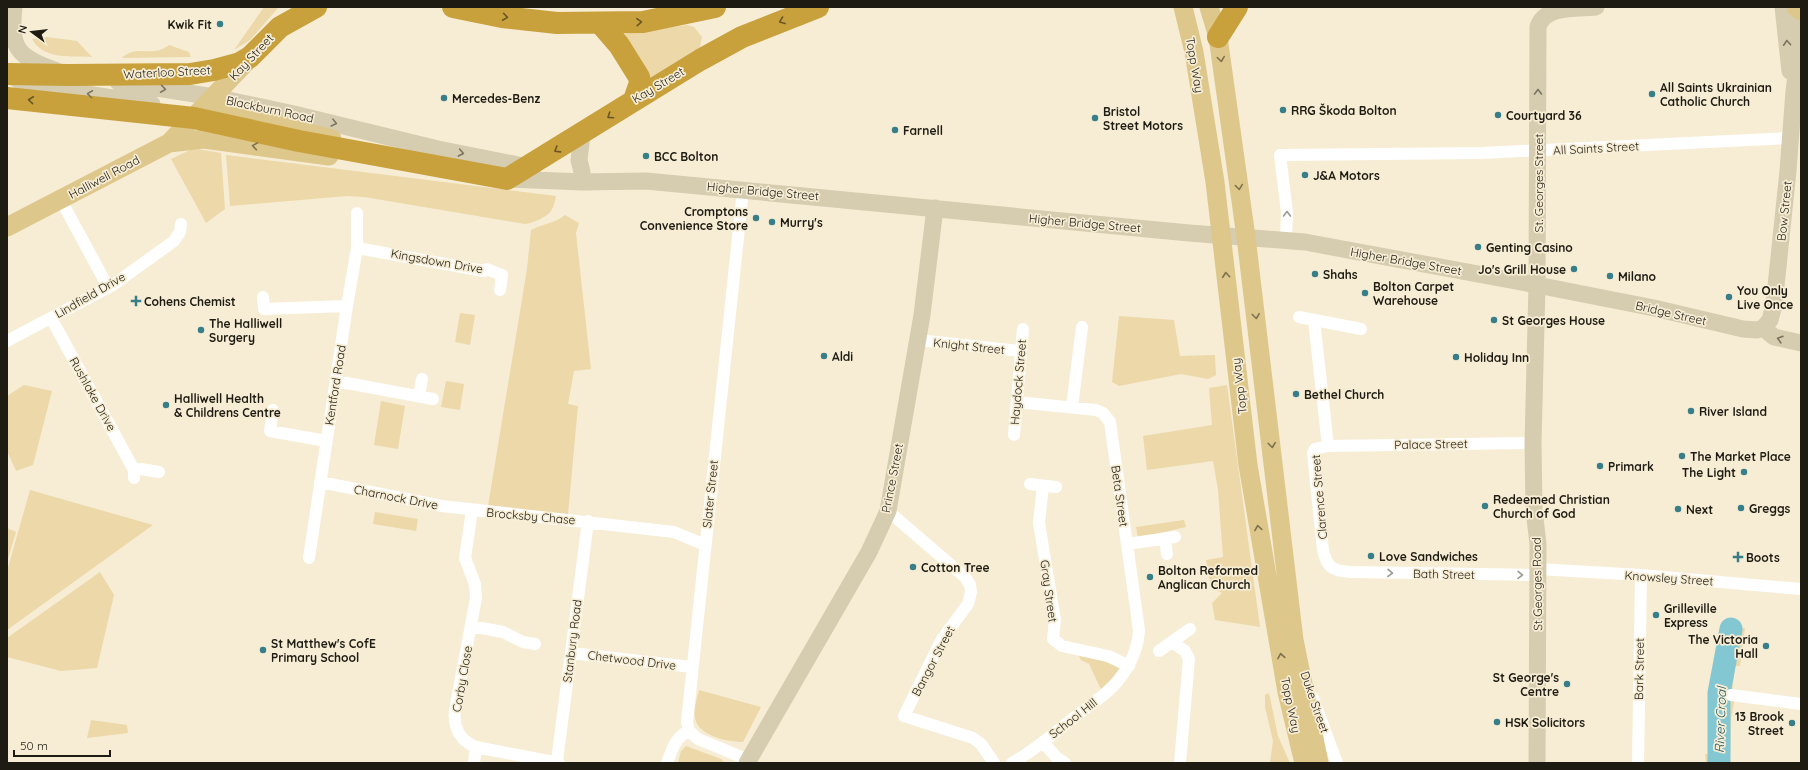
<svg xmlns="http://www.w3.org/2000/svg" width="1808" height="770" font-family="Quicksand,sans-serif">
<rect width="100%" height="100%" fill="#f7edd5"/>
<path fill="#ecd8a9" d="M264 7H279L250 40 234 50Z
M687 25 694 27 702 37 700 47 647 82 623 34Z
M47 37 77 41 92 57C72 56 43 60 32 39Z
M169 45 189 52 191 57 122 58C137 43 151 59 169 45Z
M197 149 221 153 225 209 206 223 171 159 190 150Z
M226 155 556 196C555 200 554 207 551 211 547 217 533 223 525 224L364 197 347 196 230 206Z
M565 215 579 223 576 233 591 369 574 371 568 404 578 406 568 514 488 506 527 269 531 230C543 224 555 223 565 215Z
M460 313 475 315 470 345 455 342Z
M1119 316 1174 320 1180 356 1215 355 1216 375 1208 379 1181 374 1119 386 1112 382Z
M446 381 464 384 460 410 441 407Z
M24 385 52 391 33 465 16 471 7 451V396Z
M1227 385 1260 627 1215 620 1212 603 1222 593 1211 588 1206 560 1223 557 1218 490 1213 461 1147 470 1143 436 1212 425 1209 388Z
M381 401 405 406 398 449 374 445Z
M30 490 153 525 7 630V571Z
M375 512 418 519 416 531 373 524Z
M1184 520 1186 527 1138 538 1136 527Z
M7 528 16 532 7 562Z
M100 572 114 595 97 668 61 671 7 657V638Z
M1723 625 1745 628 1740 666H1735L1732 693 1735 697 1731 719 1730 763H1706L1705 754H1708L1710 695Z
M1079 656C1096 659 1111 664 1129 666L1103 694 1089 664 1081 660Z
M699 690 761 707 743 742C728 742 698 736 695 718 693 710 697 699 699 690Z
M1269 693 1278 736 1290 763H1270L1273 741 1265 707V695Z
M91 720 127 725 128 733 87 738Z
M686 746 721 759 725 763H678L681 751Z"/>
<g fill="none" stroke-linecap="round" stroke-linejoin="round">
<path stroke="#83c7d2" stroke-width="23" d="M1719 763V693L1731 629"/>
<path stroke="#fff" stroke-width="12" d="M743 190 687 722 689 731 698 739 749 760
M61 200 108 287
M1286 240 1287 212 1280 155 1482 153 1791 138
M357 248 484 271 487 269 502 275 500 290
M263 297 264 309 347 306
M1299 317 1361 329
M51 318 134 470V478
M1314 320 1328 446
M917 340 1021 351
M7 341 113 285 174 241 180 232 181 224
M336 381 433 399
M419 396 422 379
M1072 407 1082 327
M273 410 270 431 326 441
M1014 435 1023 329
M1533 443 1328 446 1315 449 1313 453 1323 550C1327 568 1333 571 1351 572L1538 575
M134 470 141 469 159 472
M320 482 442 506 674 532 705 545
M1030 484 1056 487
M1043 486 1039 523 1055 620 1053 639 1062 646 1108 656 1129 666
M472 510 465 558 475 584 476 598 455 710C453 727 460 741 476 747L559 763
M888 511 965 577 970 585 971 592 968 604 942 639 904 716 973 738 981 744 994 763
M1165 539 1167 554
M1127 544 1175 537
M309 558 347 306 357 248V213
M1538 569 1641 575 1801 589
M471 626 503 632 523 642 535 644
M1172 642 1185 651 1189 659 1180 763
M1159 651 1190 629
M571 653 692 667
M1731 695 1801 704
M1313 698 1337 763
M1043 742 1056 757 1065 763
M557 761 588 521
M474 763 476 747
M667 763C672 750 675 737 689 731
M1012 763C1037 749 1059 729 1081 712 1094 702 1110 692 1120 678 1131 664 1138 648 1139 630L1110 422 1103 413 1096 410 1017 402
M1638 763 1641 575"/>
<path stroke="#d6ccb0" stroke-width="17" d="M14 7C9 49 18 57 57 71
M1783 7 1790 71
M12 76 20 81 34 86 152 104
M118 82 214 97 294 114 438 149 533 168
M582 135 579 160 582 172
M507 179 583 182 646 181 1189 233 1305 242 1537 285 1654 308 1743 329 1757 330 1763 328 1770 320 1774 305 1788 171 1794 91 1799 53 1796 7
M1763 328 1774 337 1801 343
M747 763 869 552 888 511 922 315 935 208
M1537 763 1538 544 1534 510 1533 443 1537 285 1538 27C1545 5 1577 9 1596 7"/>
<path stroke="#dec78b" stroke-width="19" d="M1183 7 1194 52 1215 182 1248 465 1287 692 1304 763
M1209 7 1218 37 1246 237 1294 640 1319 763
M1796 7 1801 11
M214 97C218 107 222 109 232 113L332 139
M169 143 204 139 329 156
M7 227 169 143 251 57"/>
<path stroke="#c8a13d" stroke-width="22" d="M453 7 502 17 557 23 643 22 715 7
M600 23 619 45 639 77 640 83 634 100
M1218 37 1237 7
M7 74 69 75 190 74 214 70 240 63 250 57 280 27 316 7
M7 98 194 118 299 141 507 179 700 60 742 37 818 7"/>
</g>
<defs><path id="oneway-chevron" d="M-2-3.5L2.5 0L-2 3.5" fill="none" stroke-width="1.6" stroke-linecap="round" stroke-linejoin="round"/></defs>
<g stroke="#6a5725">
<use href="#oneway-chevron" transform="translate(505 17) rotate(8)"/>
<use href="#oneway-chevron" transform="translate(782 21) rotate(159)"/>
<use href="#oneway-chevron" transform="translate(639 22) rotate(-4)"/>
<use href="#oneway-chevron" transform="translate(31 100) rotate(-174)"/>
<use href="#oneway-chevron" transform="translate(610 116) rotate(146)"/>
<use href="#oneway-chevron" transform="translate(557 150) rotate(148)"/>
</g>
<g stroke="#7a7461">
<use href="#oneway-chevron" transform="translate(1787 43) rotate(-94)"/>
<use href="#oneway-chevron" transform="translate(163 89) rotate(8)"/>
<use href="#oneway-chevron" transform="translate(1538 92) rotate(-90)"/>
<use href="#oneway-chevron" transform="translate(90 94) rotate(-172)"/>
<use href="#oneway-chevron" transform="translate(334 123) rotate(14)"/>
<use href="#oneway-chevron" transform="translate(461 153) rotate(11)"/>
<use href="#oneway-chevron" transform="translate(1780 339) rotate(-163)"/>
</g>
<g stroke="#7e714e">
<use href="#oneway-chevron" transform="translate(1221 59) rotate(82)"/>
<use href="#oneway-chevron" transform="translate(255 146) rotate(-171)"/>
<use href="#oneway-chevron" transform="translate(1239 187) rotate(82)"/>
<use href="#oneway-chevron" transform="translate(1226 275) rotate(-95)"/>
<use href="#oneway-chevron" transform="translate(1256 316) rotate(83)"/>
<use href="#oneway-chevron" transform="translate(1272 445) rotate(83)"/>
<use href="#oneway-chevron" transform="translate(1258 528) rotate(-99)"/>
<use href="#oneway-chevron" transform="translate(1281 656) rotate(-100)"/>
</g>
<g stroke="#9a9894">
<use href="#oneway-chevron" transform="translate(1287 214) rotate(-90)"/>
<use href="#oneway-chevron" transform="translate(1390 573) rotate(1)"/>
<use href="#oneway-chevron" transform="translate(1520 575) rotate(1)"/>
</g>
<g fill="#377e89" stroke="#f7edd5" stroke-width="1.5">
<circle cx="220" cy="24" r="4"/>
<circle cx="1652" cy="94" r="4"/>
<circle cx="444" cy="98" r="4"/>
<circle cx="1283" cy="110" r="4"/>
<circle cx="1498" cy="115" r="4"/>
<circle cx="1095" cy="118" r="4"/>
<circle cx="895" cy="130" r="4"/>
<circle cx="646" cy="156" r="4"/>
<circle cx="1305" cy="175" r="4"/>
<circle cx="756" cy="218" r="4"/>
<circle cx="772" cy="222" r="4"/>
<circle cx="1478" cy="247" r="4"/>
<circle cx="1574" cy="269" r="4"/>
<circle cx="1315" cy="274" r="4"/>
<circle cx="1610" cy="276" r="4"/>
<circle cx="1365" cy="293" r="4"/>
<circle cx="1729" cy="297" r="4"/>
<path d="M134 295h4v4h4v4h-4v4h-4v-4h-4v-4h4z"/>
<circle cx="1494" cy="320" r="4"/>
<circle cx="201" cy="330" r="4"/>
<circle cx="824" cy="356" r="4"/>
<circle cx="1456" cy="357" r="4"/>
<circle cx="1296" cy="394" r="4"/>
<circle cx="166" cy="405" r="4"/>
<circle cx="1691" cy="411" r="4"/>
<circle cx="1682" cy="456" r="4"/>
<circle cx="1600" cy="466" r="4"/>
<circle cx="1744" cy="472" r="4"/>
<circle cx="1485" cy="506" r="4"/>
<circle cx="1741" cy="508" r="4"/>
<circle cx="1678" cy="509" r="4"/>
<circle cx="1371" cy="556" r="4"/>
<path d="M1736 551h4v4h4v4h-4v4h-4v-4h-4v-4h4z"/>
<circle cx="913" cy="567" r="4"/>
<circle cx="1150" cy="577" r="4"/>
<circle cx="1656" cy="615" r="4"/>
<circle cx="1766" cy="646" r="4"/>
<circle cx="263" cy="650" r="4"/>
<circle cx="1567" cy="684" r="4"/>
<circle cx="1497" cy="722" r="4"/>
<circle cx="1792" cy="723" r="4"/>
</g>
<g text-anchor="middle" dominant-baseline="central" stroke-width="3.5" stroke-linejoin="round" paint-order="stroke">
<g font-size="12" font-weight="bold" fill="#1e1b12" stroke="#f7edd5" text-anchor="start">
<text x="212" y="24" text-anchor="end">Kwik Fit</text>
<text x="1660" y="87">All Saints Ukrainian<tspan x="1660" dy="14">Catholic Church</tspan></text>
<text x="452" y="98">Mercedes-Benz</text>
<text x="1291" y="110">RRG Škoda Bolton</text>
<text x="1103" y="111">Bristol<tspan x="1103" dy="14">Street Motors</tspan></text>
<text x="1506" y="115">Courtyard 36</text>
<text x="903" y="130">Farnell</text>
<text x="654" y="156">BCC Bolton</text>
<text x="1313" y="175">J&amp;A Motors</text>
<text x="748" y="211" text-anchor="end">Cromptons<tspan x="748" dy="14">Convenience Store</tspan></text>
<text x="780" y="222">Murry's</text>
<text x="1486" y="247">Genting Casino</text>
<text x="1566" y="269" text-anchor="end">Jo's Grill House</text>
<text x="1323" y="274">Shahs</text>
<text x="1618" y="276">Milano</text>
<text x="1373" y="286">Bolton Carpet<tspan x="1373" dy="14">Warehouse</tspan></text>
<text x="1737" y="290">You Only<tspan x="1737" dy="14">Live Once</tspan></text>
<text x="144" y="301">Cohens Chemist</text>
<text x="1502" y="320">St Georges House</text>
<text x="209" y="323">The Halliwell<tspan x="209" dy="14">Surgery</tspan></text>
<text x="832" y="356">Aldi</text>
<text x="1464" y="357">Holiday Inn</text>
<text x="1304" y="394">Bethel Church</text>
<text x="174" y="398">Halliwell Health<tspan x="174" dy="14">&amp; Childrens Centre</tspan></text>
<text x="1699" y="411">River Island</text>
<text x="1690" y="456">The Market Place</text>
<text x="1608" y="466">Primark</text>
<text x="1736" y="472" text-anchor="end">The Light</text>
<text x="1493" y="499">Redeemed Christian<tspan x="1493" dy="14">Church of God</tspan></text>
<text x="1749" y="508">Greggs</text>
<text x="1686" y="509">Next</text>
<text x="1379" y="556">Love Sandwiches</text>
<text x="1746" y="557">Boots</text>
<text x="921" y="567">Cotton Tree</text>
<text x="1158" y="570">Bolton Reformed<tspan x="1158" dy="14">Anglican Church</tspan></text>
<text x="1664" y="608">Grilleville<tspan x="1664" dy="14">Express</tspan></text>
<text x="1758" y="639" text-anchor="end">The Victoria<tspan x="1758" dy="14">Hall</tspan></text>
<text x="271" y="643">St Matthew's CofE<tspan x="271" dy="14">Primary School</tspan></text>
<text x="1559" y="677" text-anchor="end">St George's<tspan x="1559" dy="14">Centre</tspan></text>
<text x="1784" y="716" text-anchor="end">13 Brook<tspan x="1784" dy="14">Street</tspan></text>
<text x="1505" y="722">HSK Solicitors</text>
</g>
<g font-size="12" fill="#1e1b12" stroke="#f7edd5">
<text transform="translate(251 57) rotate(-47)">Kay Street</text>
<text transform="translate(1195 65) rotate(80)">Topp Way</text>
<text transform="translate(167 72) rotate(-3)">Waterloo Street</text>
<text transform="translate(658 85) rotate(-31)">Kay Street</text>
<text transform="translate(270 109) rotate(12)">Blackburn Road</text>
<text transform="translate(1596 148) rotate(-3)">All Saints Street</text>
<text transform="translate(104 177) rotate(-28)">Halliwell Road</text>
<text transform="translate(1538 183) rotate(-90)">St. Georges Street</text>
<text transform="translate(763 191) rotate(5)">Higher Bridge Street</text>
<text transform="translate(1784 211) rotate(-84)">Bow Street</text>
<text transform="translate(1085 223) rotate(5)">Higher Bridge Street</text>
<text transform="translate(437 261) rotate(10)">Kingsdown Drive</text>
<text transform="translate(1406 261) rotate(10)">Higher Bridge Street</text>
<text transform="translate(90 295) rotate(-30)">Lindfield Drive</text>
<text transform="translate(1671 313) rotate(13)">Bridge Street</text>
<text transform="translate(969 346) rotate(6)">Knight Street</text>
<text transform="translate(1018 382) rotate(-85)">Haydock Street</text>
<text transform="translate(335 385) rotate(-81)">Kentford Road</text>
<text transform="translate(1239 386) rotate(-97)">Topp Way</text>
<text transform="translate(93 394) rotate(61)">Rushlake Drive</text>
<text transform="translate(1431 444) rotate(-1)">Palace Street</text>
<text transform="translate(892 478) rotate(-79)">Prince Street</text>
<text transform="translate(710 494) rotate(-84)">Slater Street</text>
<text transform="translate(1120 496) rotate(82)">Beta Street</text>
<text transform="translate(396 497) rotate(11)">Charnock Drive</text>
<text transform="translate(1319 497) rotate(-95)">Clarence Street</text>
<text transform="translate(531 516) rotate(5)">Brocksby Chase</text>
<text transform="translate(1444 574) rotate(1)">Bath Street</text>
<text transform="translate(1669 578) rotate(4)">Knowsley Street</text>
<text transform="translate(1537 584) rotate(-91)">St Georges Road</text>
<text transform="translate(1049 591) rotate(82)">Gray Street</text>
<text transform="translate(572 641) rotate(-83)">Stanbury Road</text>
<text transform="translate(632 660) rotate(7)">Chetwood Drive</text>
<text transform="translate(933 661) rotate(-62)">Bangor Street</text>
<text transform="translate(1639 669) rotate(-89)">Bark Street</text>
<text transform="translate(462 679) rotate(-80)">Corby Close</text>
<text transform="translate(1315 702) rotate(71)">Duke Street</text>
<text transform="translate(1291 705) rotate(78)">Topp Way</text>
<text transform="translate(1073 718) rotate(-38)">School Hill</text>
</g>
<g font-size="13" font-style="italic" fill="#205962" stroke="#f7edd5">
<text transform="translate(1720 720) rotate(-88)">River Croal</text>
</g>
</g>
<rect width="1808" height="770" fill="none" stroke="#1e1b12" stroke-width="16"/>
<g transform="translate(32 32) rotate(285)" stroke="#f7edd5" stroke-width="3" paint-order="stroke">
<path d="M0-3L7 15L0 10L-7 15Z" fill="#1e1b12"/>
<text y="-6" font-size="11" font-weight="bold" text-anchor="middle" fill="#1e1b12">N</text>
</g>
<path d="M14 750v6h96v-6" fill="none" stroke="#1e1b12" stroke-width="2"/>
<text x="20" y="750" font-size="12" fill="#1e1b12" stroke="#f7edd5" stroke-width="3" paint-order="stroke">50 m</text>
</svg>
